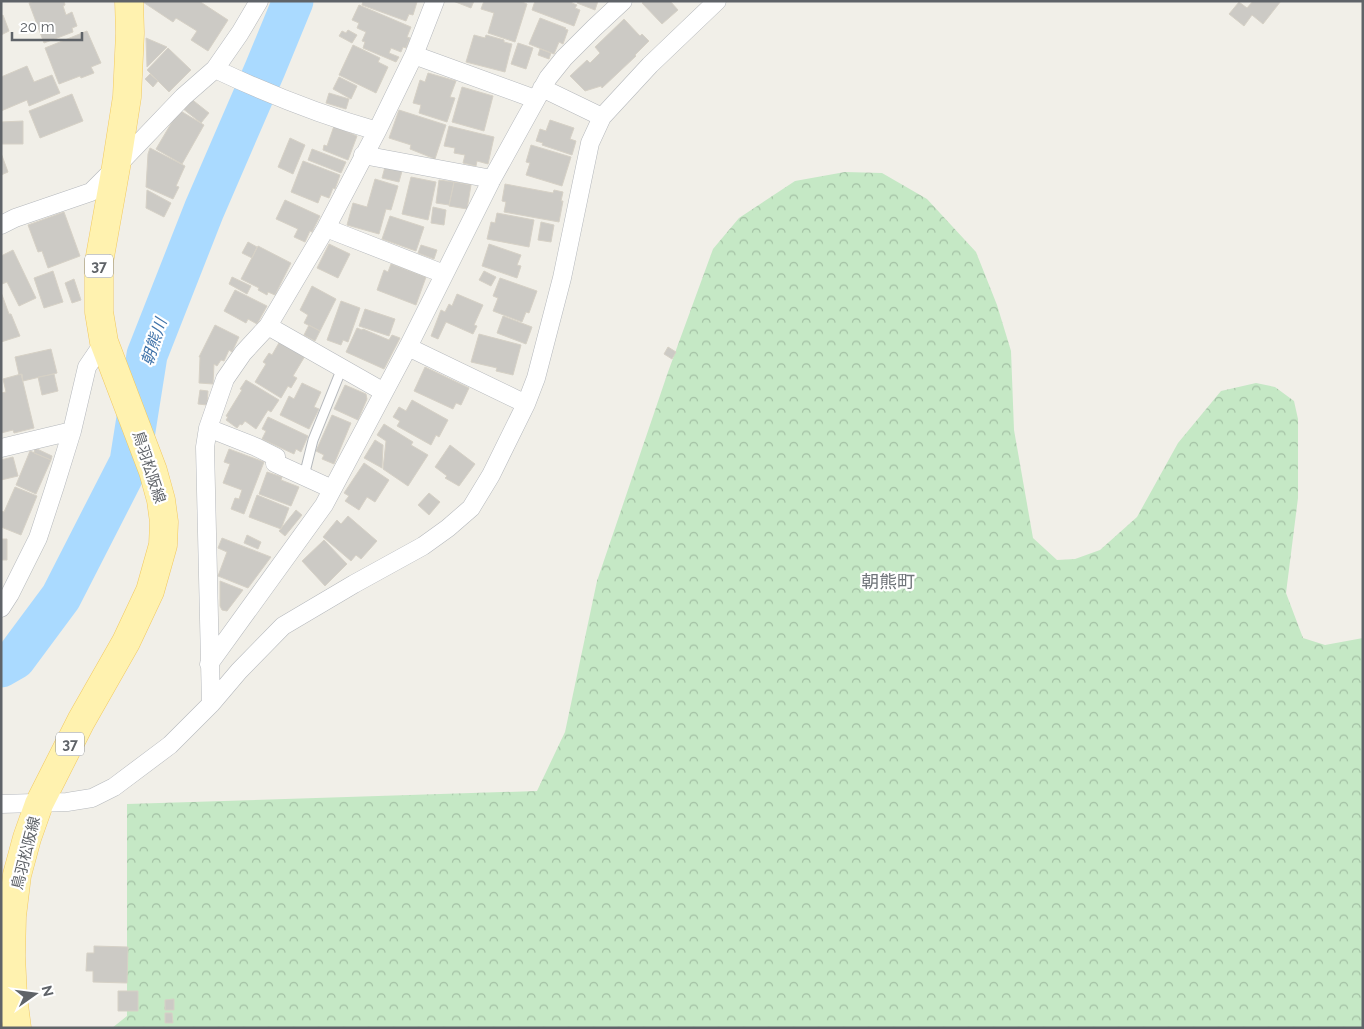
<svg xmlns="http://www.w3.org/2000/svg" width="1364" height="1029" font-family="Raleway,'Noto Sans JP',sans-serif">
<defs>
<pattern id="forest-crowns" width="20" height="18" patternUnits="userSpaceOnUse" patternTransform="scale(1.25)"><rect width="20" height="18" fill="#c5e8c5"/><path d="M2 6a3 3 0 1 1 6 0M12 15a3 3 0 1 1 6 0" fill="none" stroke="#a3c0a4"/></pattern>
</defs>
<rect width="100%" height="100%" fill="#f1efe8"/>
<path fill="url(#forest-crowns)" d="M845 172 882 173 927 199 976 252 997 305 1011 351 1014 430 1033 538 1057 560 1075 559 1100 550 1137 517 1178 443 1221 391 1256 383 1275 387 1294 401 1298 419V498L1286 593 1303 638 1325 645 1363 638V1028H112L127 1016V804L537 791 565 732 597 581 668 372 713 249 739 218 795 181Z"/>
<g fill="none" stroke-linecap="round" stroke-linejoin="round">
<path stroke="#aadaff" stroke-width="41" d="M1 667 15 659 61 597 130 462 147 355 204 210 265 69 293 1"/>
</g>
<path fill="#cccac5" stroke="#d6d1c6" d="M35 1H64L65 5 63 6 66 15 72 12 77 26 72 28 73 32 44 43 29 3Z
M144 1H199L228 20 208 51 191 40 197 31 176 18 173 22 143 2Z
M363 1H415L417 2 413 15 409 14 406 21 362 5Z
M453 1H474L471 8Z
M484 1H520L527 4 515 42 488 33 494 13 481 9Z
M535 1H572V3L577 5 575 8 580 10 574 26 532 10Z
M578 1H598L595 10 577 3Z
M644 1H670L678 10 662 24 642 3Z
M1253 1H1281L1263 24 1252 15 1244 26 1229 14 1239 2 1247 8Z
M359 5 411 27 407 37 410 38 406 48 403 47 401 52 391 48 389 53 399 57 396 62 363 48 365 42 362 41 366 32 357 28 359 23 352 20Z
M3 15 9 31 1 35V16Z
M540 18 566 28 565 29 568 30 563 44 559 42 554 54 529 44Z
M624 19 640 36 642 34 649 41 635 55 636 56 602 88 601 86 585 91 570 76 587 60 590 63 600 53 595 47Z
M348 30 357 35 352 43 339 36 342 31 346 33Z
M87 31 101 63 91 67 94 73 81 78 80 76 59 84 45 48Z
M474 35 485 38 486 35 504 40V42L512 44 505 72 466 62Z
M146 38 167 47 147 67Z
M518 43 533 48 526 69 511 64Z
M353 45 380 58 378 62 388 67 376 93 339 75Z
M168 48 191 70 169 92 147 70Z
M540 49 551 53 549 59 538 55Z
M27 66 34 82 52 75 60 93 29 106 27 100 1 111V77Z
M428 73 456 81 450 97 455 98 447 122 419 113 421 105 413 103 420 80 425 82Z
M150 74 158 81 153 87 145 79Z
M339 77 357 86 351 99 333 89Z
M462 87 493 96 484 131 452 122Z
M329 93 349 99 346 109 326 103Z
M72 94 83 121 40 138 29 111Z
M190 98 209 113 201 123 182 108Z
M179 110 204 125 182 164 156 149Z
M399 110 446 125 435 159 410 149 411 145 389 138Z
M550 120 574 128 570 139 576 141 572 155 542 145 543 143 536 141 540 129 546 131Z
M23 121V144H1V122Z
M334 126 357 136 348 160 323 150 324 145 327 146Z
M449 126 494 137 488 164 477 161 476 166 463 163 465 155 454 153 455 148 444 146Z
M290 138 305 145 293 174 278 167Z
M531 145 571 157 562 186 526 175 530 163 526 162Z
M150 148 185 166 176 186 179 187 173 199 146 187 148 154Z
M312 149 346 162 341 173 308 160Z
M1 153 8 172 1 175Z
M303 161 340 175 335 189 333 188 329 198 321 195 318 203 291 192Z
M385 167 402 171 399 182 382 178Z
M411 177 436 182 428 220 402 214Z
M375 179 398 186 391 210 386 209 379 234 347 225 353 203 367 207Z
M439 180 454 182 449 205 436 203Z
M454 182 471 185 467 209 449 206Z
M505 184 553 193 554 190 563 192 561 201H563L559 222 504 212 506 202 502 201Z
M147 190 171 203 164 217 146 208Z
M285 200 320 216 312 232 310 231 305 242 294 237 298 229 276 219Z
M433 207 446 210 444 225 431 223Z
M64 212 80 256 48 268 42 251 38 252 28 225Z
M497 213 534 220 529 247 487 239 491 222 495 223Z
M390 216 424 227 416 251 382 239Z
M541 222 554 225 551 242 538 240Z
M248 242 257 247 252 258 242 253Z
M329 244 350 254 338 278 317 268Z
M489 244 521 255 517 265 521 266 517 278 482 266Z
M421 245 437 250 434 259 418 253Z
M258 246 291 263 275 295 268 292 267 295 258 290 259 288 241 279Z
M13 250 36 298 19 306 7 282 2 284 1 282V256Z
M391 264 426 277 416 305 377 290 384 270 388 272Z
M53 271 63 302 44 308 34 278Z
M484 271 496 277 491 286 479 280Z
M232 277 251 286 247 294 229 284Z
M500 278 537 291 529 313 526 312 522 322 493 311 498 298 493 296Z
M74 279 81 300 72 303 65 283Z
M312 286 336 299 320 331 304 323 308 315 300 310Z
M235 290 267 306 257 324 248 319 246 323 224 311Z
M1 292 9 314H11L20 336 1 342Z
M457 294 483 305 474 325 477 326 473 334 446 322 438 339 431 336 441 310 445 312 449 304 452 306Z
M341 301 360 308 348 342 343 340 341 345 327 340Z
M365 309 395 319 389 336 359 326Z
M503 316 532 327 526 344 497 333Z
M215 325 239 337 232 352 229 350 224 361 221 360 217 366 214 364 213 384 199 383 200 357H199Z
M309 325 320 331 315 341 304 335Z
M357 328 362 330 363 329 389 340 392 335 400 338 384 369 346 352Z
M479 334 521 345 513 375 496 371 497 368 471 362Z
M280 341 305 356 293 376 297 378 291 388 288 386 281 398 255 382 266 364 263 362 269 353 272 355Z
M668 347 676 352 672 359 664 354Z
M51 349 57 373 23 381 22 374 19 375 15 357Z
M425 367 469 388 461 405 456 403 453 409 414 391Z
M21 374 34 428 14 433 13 430 1 433V393L6 392 3 379Z
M54 374 58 391 42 395 38 377Z
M246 380 279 400 271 412 268 410 256 429 245 421 242 425 240 424 237 428 226 420 228 417 226 416 242 390 240 389Z
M302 383 321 392 314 407 319 409 309 429 280 415 289 396 294 399Z
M345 385 366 394 367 399 358 420 334 409Z
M200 390 208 391 207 405 198 404Z
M412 400 448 420 439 437 436 435 431 445 397 426 400 421 393 417 399 407 406 411Z
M332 415 351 423 334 464 322 459 324 455 316 451Z
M268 417 308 436 301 452 296 449 294 454 262 439 266 431 262 429Z
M384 424 413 442 411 445 428 455 408 486 383 469 386 441 377 435Z
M375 440 383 445 382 468 364 458Z
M450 445 475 464 459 486 445 478 447 476 435 467Z
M35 448 52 456 51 460 34 453Z
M229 449 264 462 244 514 231 509 235 498 239 499 242 490 223 483 230 464 224 462Z
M30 451 51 460 36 494 16 485Z
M13 457 18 476 1 480V460Z
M364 463 389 480 375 502 367 497 359 510 345 501 349 496 344 493Z
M267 472 282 477 281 480 299 487 291 506 259 494Z
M15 487 37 496 21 535 1 527V511L4 512Z
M429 493 440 502 429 515 418 505Z
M257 495 289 508 281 529 249 517Z
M296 510 302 515 285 536 279 531Z
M348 516 377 541 361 559 356 555 351 561 323 537 337 520 341 524Z
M247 535 261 542 258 549 244 543Z
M222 538 271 557 248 588 218 576 227 552 218 548Z
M1 539H7V560H1Z
M324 540 347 564 325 586 302 561Z
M220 581 243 590 227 611 222 610 220 606Z
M94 946 128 947 127 983 93 982V971H86L87 953H94Z
M118 991H138V1011H118Z
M174 999V1010H165V1000Z
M165 1013H172L173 1023H165Z"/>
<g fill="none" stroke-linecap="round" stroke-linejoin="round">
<g stroke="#b5b8bc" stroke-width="11">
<path id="service" d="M304 476 313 440 342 368"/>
</g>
<g stroke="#b5b8bc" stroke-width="19">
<path id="minor" d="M414 55 535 99
M215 69C268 94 321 115 377 131
M542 88 602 117
M363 155 492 179
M1 225 15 218 91 192 116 167 183 97 215 69 240 33 259 1
M326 228 444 274
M268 326 384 392
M408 347 526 404
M208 428 256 447 276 457 275 463 332 489
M1 448 72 431
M1 608 10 594 38 538 55 486 72 431 87 367 104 342
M209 664 324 505 408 347 492 179 548 78 564 58 594 28 623 1
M211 704 205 447 208 428 225 379 243 353 268 326 326 228 377 131 414 55 435 1
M1 804 67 802 92 798 114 787 170 745 211 704 239 671 283 626 354 584 423 546 448 528 471 508 491 475 526 404 536 378 562 278 590 143 602 117 650 65 717 1"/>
</g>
<g stroke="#f2c960" stroke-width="29">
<path id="primary" d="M17 1028 13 997 11 956 12 916 17 875 27 838 39 804 81 721 126 642 150 591 163 545 164 522 161 500 153 471 104 342 99 312V262L116 167 127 97 130 33 129 1"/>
</g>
<use href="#service" stroke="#fff" stroke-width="9"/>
<use href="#minor" stroke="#fff" stroke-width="18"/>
<use href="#primary" stroke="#fff2af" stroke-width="28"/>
</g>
<g text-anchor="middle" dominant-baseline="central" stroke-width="4.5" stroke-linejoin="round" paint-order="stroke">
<g fill="#fff" stroke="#8f9295" stroke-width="1">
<rect x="85" y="254.5" width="28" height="23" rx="4"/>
<rect x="56" y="732.5" width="28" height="23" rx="4"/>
</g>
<g font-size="14" font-weight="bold" fill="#5f6368">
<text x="99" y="266">37</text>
<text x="70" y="744">37</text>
</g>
<g font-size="15" fill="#5f6368" stroke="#fff">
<text transform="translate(149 467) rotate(72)">鳥羽松阪線</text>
<text transform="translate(26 853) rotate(-76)">鳥羽松阪線</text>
</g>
<g font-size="16" font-style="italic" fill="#4174aa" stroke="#fff">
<text transform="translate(154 342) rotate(-72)">朝熊川</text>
</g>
<g font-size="18" fill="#70757a" stroke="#fff">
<text x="888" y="581">朝熊町</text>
</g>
</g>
<rect width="1364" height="1029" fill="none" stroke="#5f6368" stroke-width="5"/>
<g transform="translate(35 994) rotate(76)" stroke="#ffffff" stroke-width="4" paint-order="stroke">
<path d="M0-4L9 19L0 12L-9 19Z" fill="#5f6368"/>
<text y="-8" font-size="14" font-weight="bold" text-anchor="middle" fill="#5f6368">N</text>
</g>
<path d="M12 32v8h70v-8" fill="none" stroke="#5f6368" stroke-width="2.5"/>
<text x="20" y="32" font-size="15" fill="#5f6368" stroke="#ffffff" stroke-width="4" paint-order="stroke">20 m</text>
</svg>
